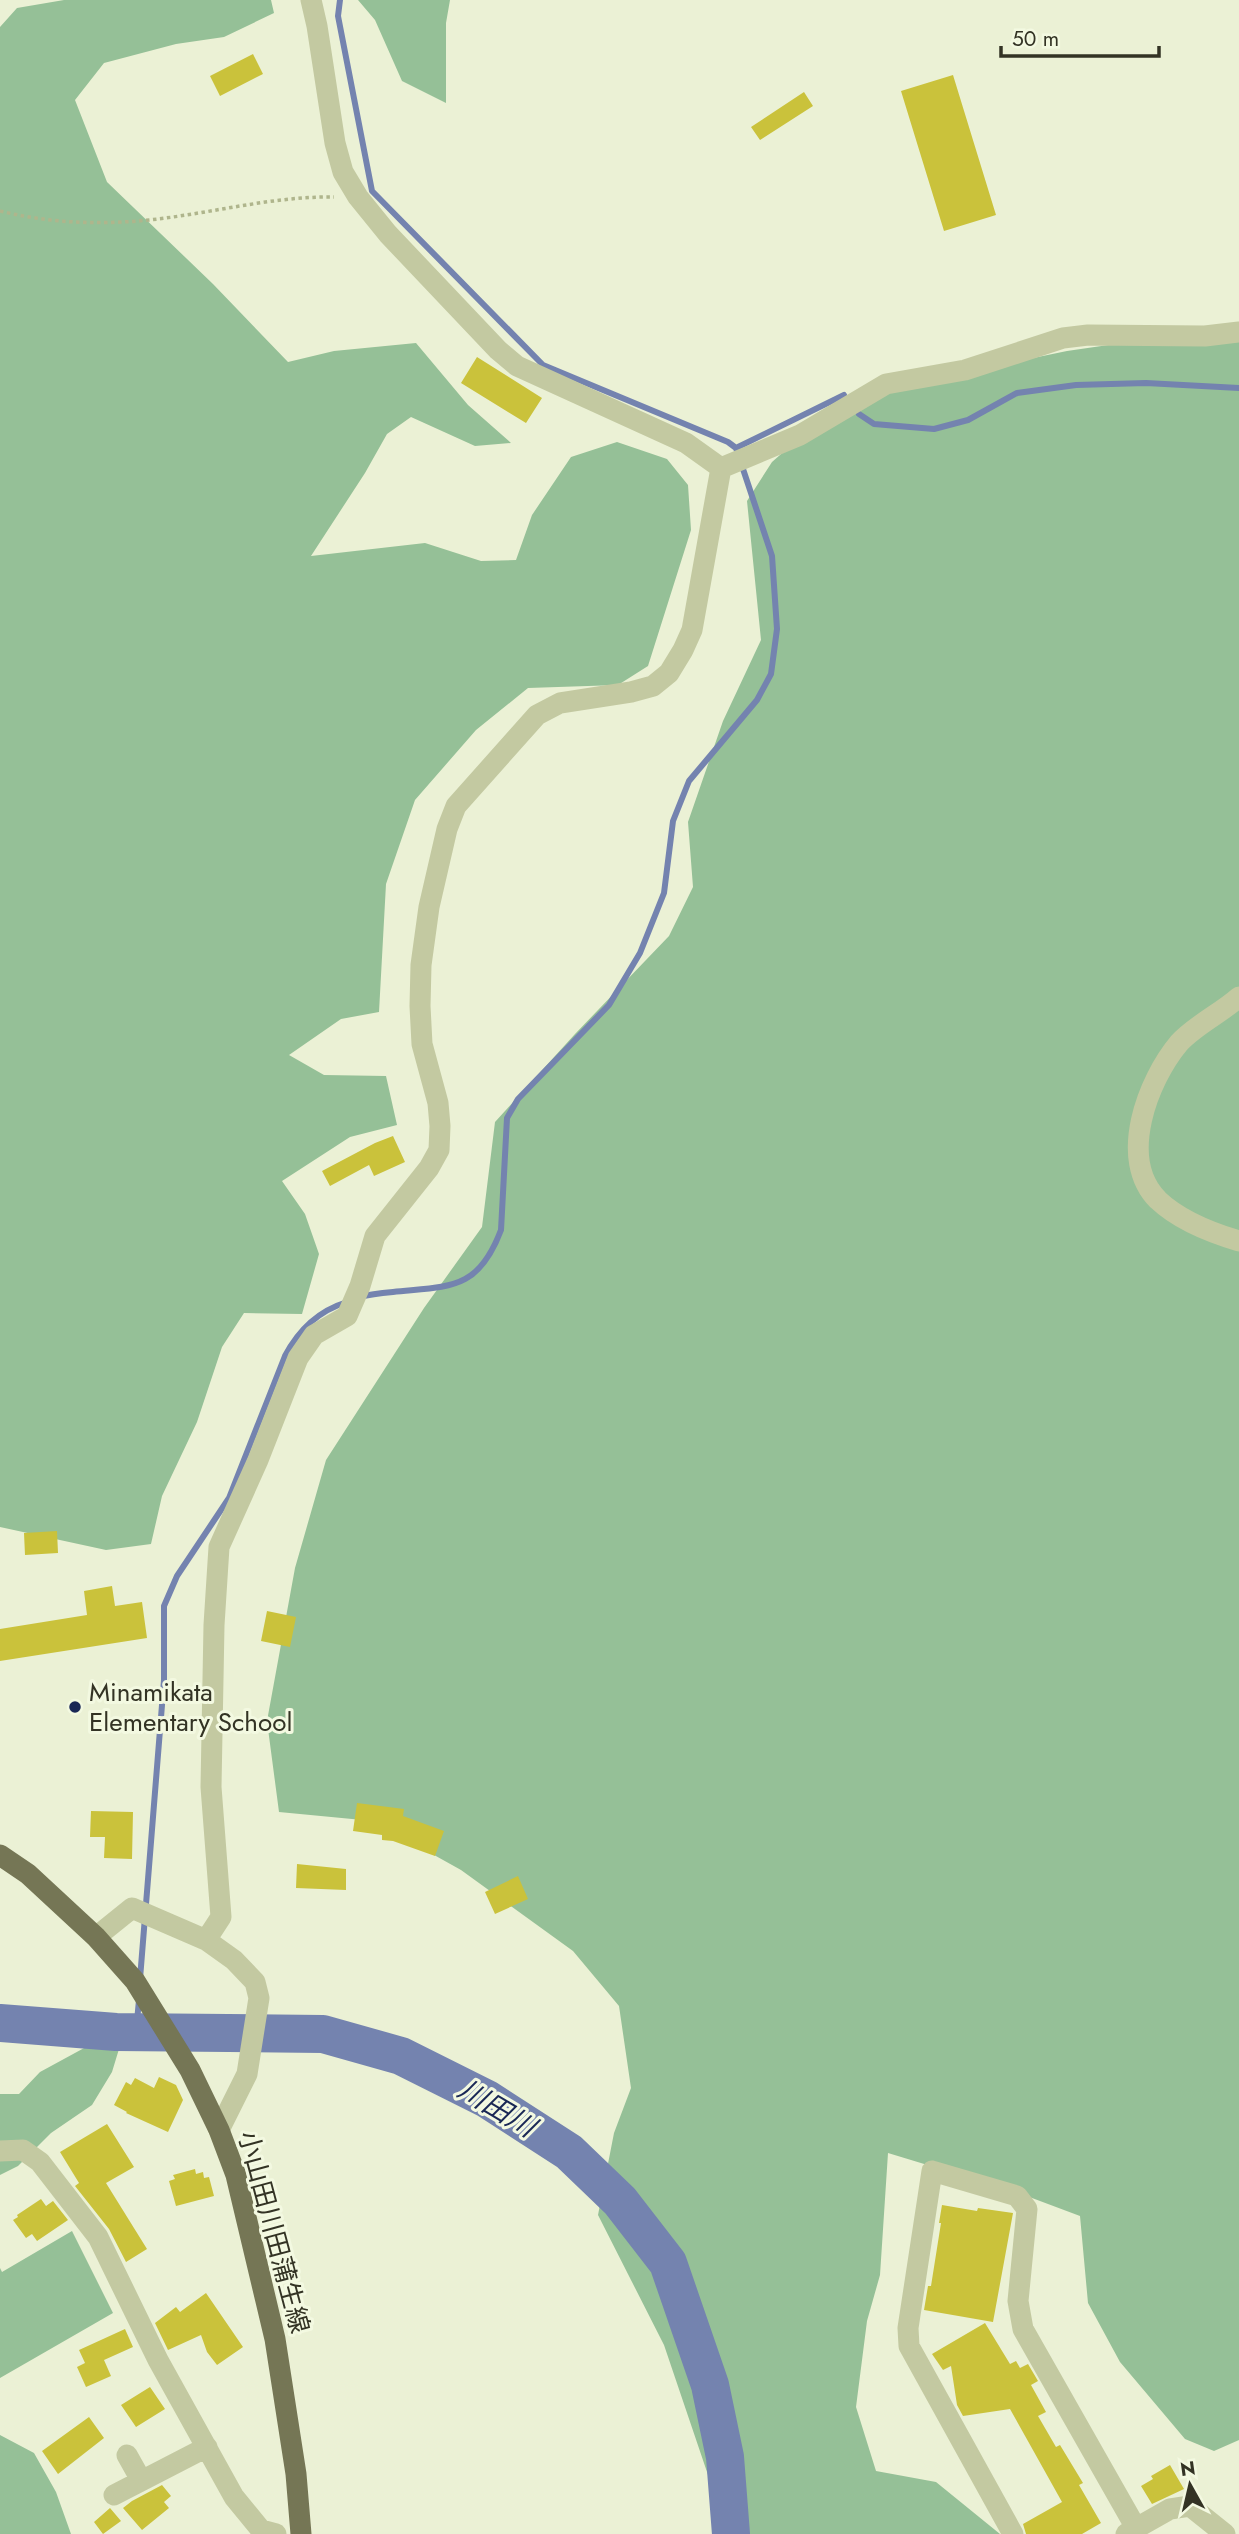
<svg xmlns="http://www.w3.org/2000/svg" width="1239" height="2534" font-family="Jost,'Noto Sans JP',sans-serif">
<rect width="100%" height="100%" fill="#ebf1d5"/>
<path fill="#95c097" d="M64 0H271L274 13 224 37 176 44 104 63 75 100 107 182 213 284 288 362 334 351 416 343 468 405 511 443 475 446 411 417 387 434 365 473 311 556 425 543 481 561 516 560 532 515 571 457 617 442 667 459 688 485 691 530 648 666 618 685 528 688 476 730 415 800 386 884 379 1012 341 1019 289 1055 324 1075 386 1076 397 1125 350 1137 282 1181 305 1214 319 1254 302 1314 244 1313 222 1347 197 1422 162 1496 151 1544 106 1550 0 1527V27L17 8Z
M358 0H450L446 23V103L402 81 375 20Z
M1239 326V2440L1214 2451 1185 2439 1120 2362 1088 2303 1080 2216 1013 2191 888 2153 880 2275 867 2321 856 2407 876 2471 936 2482 1000 2534H728L664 2345 598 2215 614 2133 631 2088 619 2006 573 1951 461 1870 373 1821 279 1812 267 1721 295 1568 326 1460 424 1308 482 1227 495 1122 575 1034 669 936 693 887 688 822 723 721 761 640 747 501 772 462 846 397 1067 351Z
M97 2041 119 2049 112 2072 92 2105 51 2133 18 2166 0 2175V2094H19L40 2072Z
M72 2231 113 2313 0 2378V2268L2 2272Z
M0 2435 34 2453 56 2492 71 2534H0Z"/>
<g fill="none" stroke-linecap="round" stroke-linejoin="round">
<path stroke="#7483af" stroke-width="6" d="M340 0 338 16 372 191 543 365 728 442 736 448
M859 414 874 424 934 429 968 420 1017 393 1076 385 1146 383 1239 388
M360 1297C371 1294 382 1293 393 1292 450 1286 478 1291 501 1230L507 1118 518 1099 609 1005 640 953 664 893 673 821 689 781 757 700 771 674 777 629 772 556 736 448 844 395
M140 1979 164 1680V1606L177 1576 229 1498 285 1356C299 1329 318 1311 347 1302
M136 2032 139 2000"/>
<path stroke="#7483af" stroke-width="38" d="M0 2023 116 2032 323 2034 401 2056 487 2099 569 2152 620 2201 668 2263 710 2385 725 2457 731 2534"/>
</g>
<path fill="#cac23b" d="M253 54 263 74 220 96 210 76Z
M953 75 996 215 944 231 901 91Z
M804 92 813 106 760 140 751 127Z
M477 357 542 398 526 423 461 383Z
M393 1136 405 1162 374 1176 369 1165 330 1186 322 1171 375 1143Z
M57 1531 58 1553 25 1555 24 1533Z
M112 1586 115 1606 142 1602 147 1638 0 1661V1629L87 1615 84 1591Z
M267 1611 296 1617 290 1647 261 1641Z
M357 1803 404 1809 403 1816 444 1831 435 1856 393 1841 382 1840V1835L353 1831Z
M91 1811 133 1812 132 1859 104 1858 105 1837H90Z
M297 1864 346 1869V1890L296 1888Z
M518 1876 528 1899 495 1914 485 1892Z
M159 2077 176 2085 183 2100 168 2132 126 2113 127 2112 114 2105 126 2082 131 2085 135 2078 154 2088Z
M107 2124 134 2167 106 2183 147 2249 126 2262 109 2229 75 2186 79 2183 60 2152Z
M195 2169 196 2174 203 2172 204 2178 209 2177 214 2196 176 2206 169 2181 175 2179 173 2175Z
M41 2199 46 2206 53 2201 68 2220 37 2241 32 2234 26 2238 13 2220 18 2217 17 2215Z
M942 2205 977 2211 978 2208 1013 2213 993 2322 924 2310 928 2286H931L941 2223H939Z
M206 2293 243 2347 217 2365 207 2352 201 2335 168 2350 155 2323 176 2307 180 2312Z
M985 2323 1010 2364 1016 2361 1020 2368 1028 2364 1038 2381 1031 2385 1046 2412 1038 2416 1056 2447 1060 2445 1083 2483 1079 2485 1101 2523 1082 2534H1026L1023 2524 1062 2502 1010 2409 963 2416 957 2405 951 2366 943 2370 932 2354Z
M125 2329 133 2347 104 2360 111 2376 86 2387 77 2367 85 2363 79 2350Z
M150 2387 165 2409 136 2427 121 2405Z
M89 2417 104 2438 58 2474 42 2451Z
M1170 2465 1184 2489 1152 2504 1141 2486 1153 2479 1151 2476Z
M162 2485 171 2496 164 2502 169 2508 142 2530 123 2508 132 2501Z
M110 2508 121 2521 103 2534 94 2522Z"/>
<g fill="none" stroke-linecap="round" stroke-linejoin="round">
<path stroke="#afb58c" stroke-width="3.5" stroke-dasharray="3.5 3.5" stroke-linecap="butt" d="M0 211C41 221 80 224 122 222 193 219 263 196 334 197"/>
<path stroke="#c3c9a1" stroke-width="21" d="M721 468 800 435 886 384 965 370 1063 338 1088 335 1205 336 1239 332
M1239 997C1221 1013 1194 1026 1179 1043 1148 1080 1117 1159 1158 1200 1179 1220 1212 1233 1239 1241
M96 1937 132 1908 206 1940 221 1917 211 1787 214 1625 219 1547 258 1460 298 1358 314 1335 347 1316 360 1286 375 1236 429 1168 439 1150 440 1126 438 1103 422 1044 420 1006 421 965 429 907 447 829 456 806 537 715 560 703 631 692 653 686 669 673 683 650 692 630 721 468 686 443 517 366 498 350 388 234 358 197 343 172 335 143 317 26 311 0
M206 1940 234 1960 255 1982 259 1998 247 2074 219 2130
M0 2151 23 2150 40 2162 98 2237 158 2360 234 2497 261 2530 276 2534
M127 2455 141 2480
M114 2495 207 2447
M1013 2534 909 2346 908 2328 932 2171 1017 2196 1027 2209 1018 2301 1023 2329 1136 2528
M1126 2534 1170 2509 1190 2506 1225 2534"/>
<path stroke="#757655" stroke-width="21" d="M0 1855 28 1874 96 1937 135 1981 190 2070 219 2130 236 2175 275 2339 296 2474 301 2534"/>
</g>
<circle fill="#192755" stroke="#f3f9e1" stroke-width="2.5" cx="75" cy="1707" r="7"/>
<g text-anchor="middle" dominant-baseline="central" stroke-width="6" stroke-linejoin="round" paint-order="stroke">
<g font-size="26" fill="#333324" stroke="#f3f9e1" text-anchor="start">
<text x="89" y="1692">Minamikata<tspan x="89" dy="30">Elementary School</tspan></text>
</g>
<g font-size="26" fill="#333324" stroke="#f3f9e1">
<text transform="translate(274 2232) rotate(75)">小山田川田蒲生線</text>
</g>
<g font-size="28" font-style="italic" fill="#192755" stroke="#f3f9e1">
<text transform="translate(497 2108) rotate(31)">川田川</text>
</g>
</g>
<g transform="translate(1190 2485) rotate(352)" stroke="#f3f9e1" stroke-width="5" paint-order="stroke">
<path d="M0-5L12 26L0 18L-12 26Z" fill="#333324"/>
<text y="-10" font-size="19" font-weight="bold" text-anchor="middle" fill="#333324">N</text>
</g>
<path d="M1001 46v10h158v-10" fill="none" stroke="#333324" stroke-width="3.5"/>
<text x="1012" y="46" font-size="21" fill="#333324" stroke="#f3f9e1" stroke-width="5" paint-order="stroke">50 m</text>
</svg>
